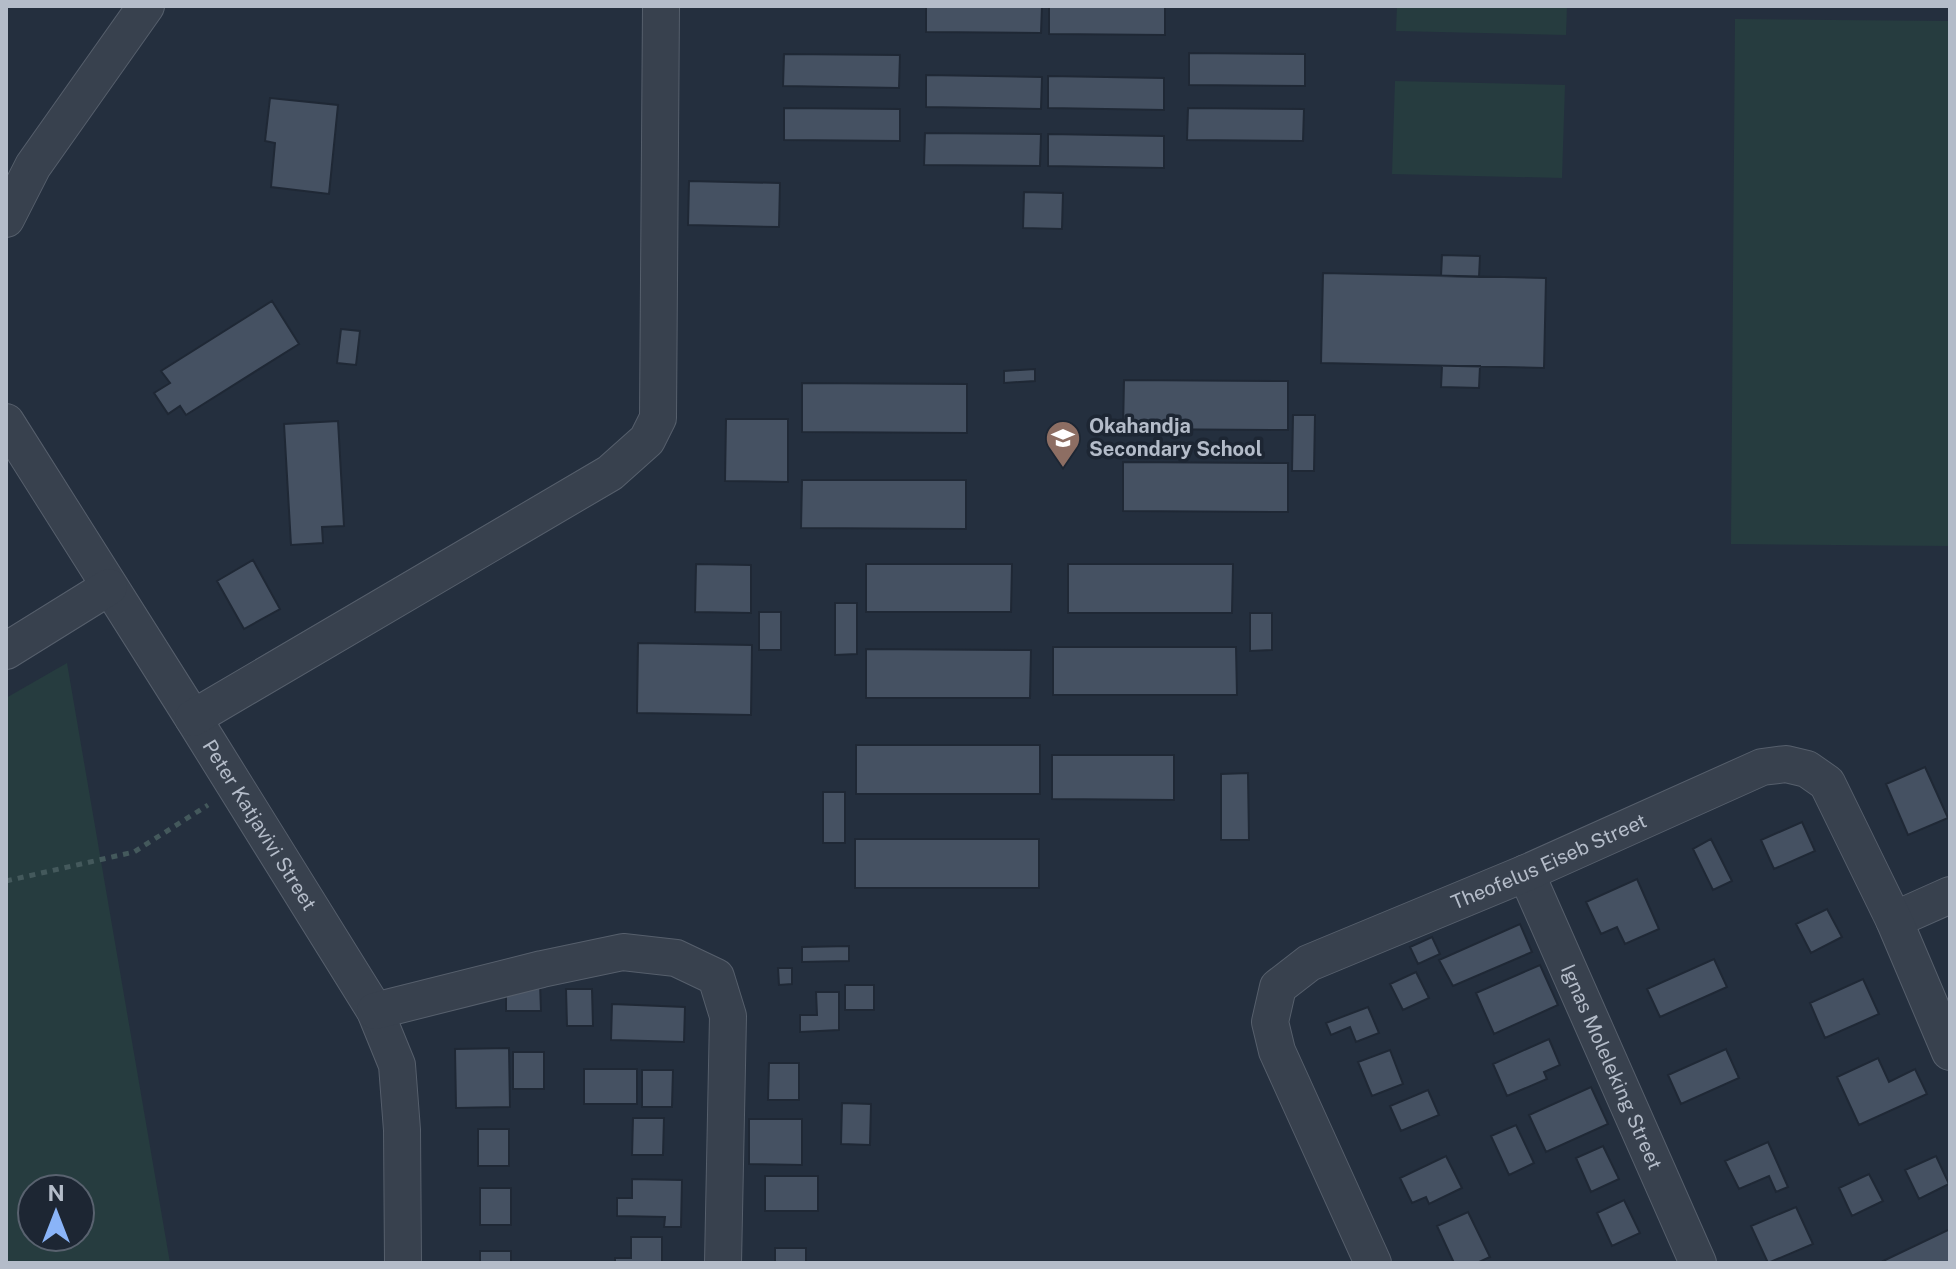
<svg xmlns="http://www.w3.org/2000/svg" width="1956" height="1269" font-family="'Public Sans',sans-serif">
<rect width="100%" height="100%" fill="#242f3e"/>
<path fill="#263c3f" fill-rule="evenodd" d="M1397 6H1567L1566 35 1396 31Z
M1735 19 1950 21V546L1731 544Z
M1395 81 1565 85 1562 178 1392 174Z
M67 663 170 1263H6V698ZM32 1189H80V1237H32Z"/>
<path fill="#455162" stroke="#1f2835" stroke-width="2" d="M926 6H1042L1041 33 926 32Z
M1049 6H1165V35L1049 34Z
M1189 53 1305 54V86L1189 85Z
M784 54 900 55 899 88 783 86Z
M926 75 1042 77 1041 109 926 107Z
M1048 76 1164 78V110L1048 108Z
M270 98 338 105 329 194 271 187 275 143 265 141Z
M784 108 900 109V141L784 140Z
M1188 108 1304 109 1303 141 1187 140Z
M925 133 1041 134 1040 166 924 165Z
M1048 134 1164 136V168L1048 166Z
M689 181 780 183 779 227 688 225Z
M1024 192 1063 193 1062 229 1023 228Z
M1442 255 1480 256 1479 277 1441 276Z
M1323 273 1546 278 1544 368 1321 363Z
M272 301 299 344 186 415 180 406 168 414 154 393 170 383 161 371Z
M341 329 360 331 356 365 337 363Z
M1442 366H1480L1479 388 1441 387Z
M1035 369V381L1004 383V371Z
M1124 380 1288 381V430L1123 429Z
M802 383 967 384V433L802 432Z
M1293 415H1315L1314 471H1292Z
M726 419H788V482L725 481Z
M338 421 344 526 322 527 323 543 291 545 284 424Z
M1123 462 1288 463V512L1123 511Z
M802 480H966V529L801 528Z
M253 560 280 609 244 629 217 581Z
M696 564 751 565V613L695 612Z
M866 564H1012L1011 612H866Z
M1068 564H1233L1232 613H1068Z
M835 603H857V654L835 655Z
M759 612H781V650H759Z
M1250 613H1272V650L1250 651Z
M638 643 752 645 751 715 637 713Z
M1053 647H1236L1237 695H1053Z
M866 649 1031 650 1030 698H866Z
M856 745H1040V794H856Z
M1052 755H1174V800L1052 799Z
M1925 767 1948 818 1908 835 1886 784Z
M1248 773 1249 840H1221V774Z
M823 792H845V843H823Z
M1802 822 1815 851 1774 869 1761 840Z
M855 839H1039V888H855Z
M1711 839 1732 881 1713 890 1693 849Z
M1637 879 1659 929 1625 944 1617 927 1601 934 1586 902Z
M1827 909 1842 937 1811 953 1796 924Z
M1520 924 1532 952 1453 986 1439 960Z
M1432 937 1440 954 1418 964 1410 947Z
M849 946V961L802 962V947Z
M1714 959 1727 987 1660 1017 1647 989Z
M1540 965 1558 1005 1494 1034 1476 993Z
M778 968H792V984L779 985Z
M1416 972 1429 998 1403 1010 1390 984Z
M1863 979 1879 1014 1825 1038 1810 1003Z
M506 983H540L541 1011H506Z
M845 985H874V1010H845Z
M566 989H592L593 1026H567Z
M816 992H839V1030L800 1032V1015H817Z
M612 1004 685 1007 684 1042 611 1040Z
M1368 1007 1379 1033 1356 1042 1350 1027 1331 1035 1326 1023Z
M1549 1039 1560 1065 1544 1072 1547 1079 1507 1096 1493 1064Z
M509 1048 510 1107 456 1108 455 1049Z
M1726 1049 1739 1078 1681 1104 1668 1075Z
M1390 1050 1403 1084 1372 1096 1358 1062Z
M513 1052H544V1089H513Z
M1878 1058 1889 1082 1915 1069 1927 1094 1859 1125 1837 1077Z
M769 1063H799V1100H768Z
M584 1069H637V1104H584Z
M642 1070H673L672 1107H642Z
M1591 1087 1608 1124 1546 1152 1529 1115Z
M1428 1090 1439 1115 1401 1131 1390 1106Z
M842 1103 871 1104 870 1145 841 1144Z
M633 1118H664L663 1155H632Z
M749 1119H802V1165L749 1164Z
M1516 1125 1534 1163 1509 1175 1491 1136Z
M478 1129H509V1166H478Z
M1768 1142 1788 1187 1776 1192 1769 1176 1739 1189 1725 1161Z
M1603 1146 1619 1179 1591 1192 1576 1158Z
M1446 1156 1462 1188 1429 1204 1426 1197 1412 1203 1400 1178Z
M1936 1156 1949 1184 1919 1199 1905 1170Z
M1869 1174 1883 1201 1852 1216 1839 1188Z
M765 1176H818V1211H765Z
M632 1179 682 1180 681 1227H664L665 1217 617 1216V1198H632Z
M480 1188H511V1225H480Z
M1624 1200 1640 1233 1612 1246 1597 1213Z
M1796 1207 1813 1244 1768 1263 1751 1226Z
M1468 1212 1490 1257 1477 1263H1454L1437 1226Z
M1950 1229V1263H1884L1883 1261Z
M631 1237H662V1263H615V1258H631Z
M775 1248H806V1263H775Z
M480 1251H511V1263H480Z"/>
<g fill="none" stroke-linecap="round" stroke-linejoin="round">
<g stroke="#565f6c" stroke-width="38">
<g id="minor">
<path d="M6 219 33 166 146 6"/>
<path id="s1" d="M6 422 193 718 375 1011 397 1065 402 1130 403 1263"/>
<path d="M6 651 109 587"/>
<path d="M193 718 610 473 647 440 658 418 661 6"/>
<path id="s2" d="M1526 873 1698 1263"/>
<path d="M1894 920 1950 895"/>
<path d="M375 1011 542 969 623 952 676 958 716 977 728 1016 723 1263"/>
<path id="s3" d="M1373 1263 1277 1051 1270 1022 1278 987 1309 963 1526 873 1762 767 1786 764 1807 769 1827 783 1894 920 1950 1052"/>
</g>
</g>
<path stroke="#44595c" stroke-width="5" stroke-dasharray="6 6" stroke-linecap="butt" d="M6 881 134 852 208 805"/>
<use href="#minor" stroke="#38414e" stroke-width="36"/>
</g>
<defs>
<g id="school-pin" transform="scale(1.8)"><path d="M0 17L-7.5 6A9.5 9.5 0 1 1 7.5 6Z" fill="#8d6e63" stroke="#1d2633"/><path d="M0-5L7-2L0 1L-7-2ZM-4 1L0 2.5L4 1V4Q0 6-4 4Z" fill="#fff"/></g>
</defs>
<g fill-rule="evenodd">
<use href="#school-pin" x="1063" y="438"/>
</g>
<g text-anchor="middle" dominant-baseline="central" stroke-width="7" stroke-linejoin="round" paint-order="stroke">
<g font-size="20" font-weight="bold" fill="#b4bcc9" stroke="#1d2633" text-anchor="start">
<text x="1089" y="426">Okahandja<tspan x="1089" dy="23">Secondary School</tspan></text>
</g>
<g font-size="20" fill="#b4bcc9" stroke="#1d2633">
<text stroke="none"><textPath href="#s1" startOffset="476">Peter Katjavivi Street</textPath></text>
<text stroke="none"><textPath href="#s3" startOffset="598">Theofelus Eiseb Street</textPath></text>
<text stroke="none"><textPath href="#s2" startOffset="212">Ignas Moleleking Street</textPath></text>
</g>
</g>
<rect width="1956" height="1269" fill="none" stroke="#b4bcc9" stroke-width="16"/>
<g transform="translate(56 1213)"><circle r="38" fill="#1d2633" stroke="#59626f" stroke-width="2"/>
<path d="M0-6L14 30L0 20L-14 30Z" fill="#8ab4f8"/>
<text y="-12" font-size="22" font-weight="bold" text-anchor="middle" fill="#b4bcc9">N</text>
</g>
</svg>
